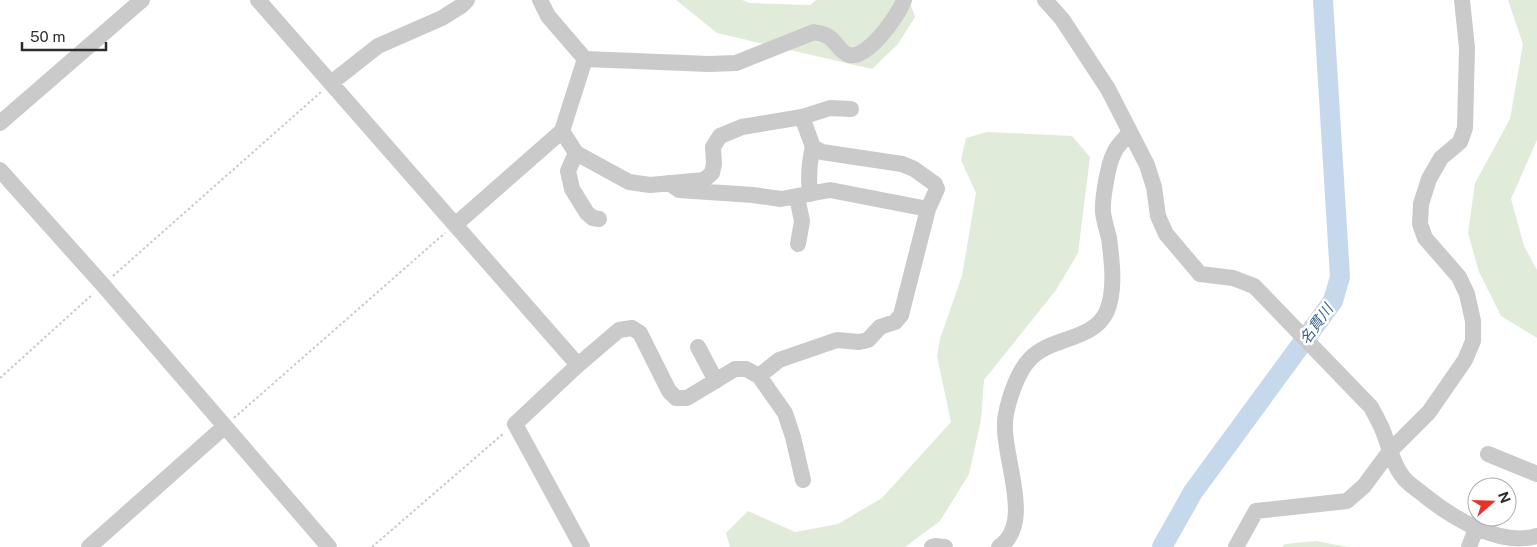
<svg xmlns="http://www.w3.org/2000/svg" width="1537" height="547" font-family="'Public Sans','Noto Sans JP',sans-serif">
<rect width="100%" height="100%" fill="#fff"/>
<path fill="#e1ebda" d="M676 0H742L750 3 810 5 816 0H909L915 17 898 44 872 69 717 33Z
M1508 0H1537V140L1511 199 1524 246 1537 270V338L1501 316 1479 272 1468 233 1475 183 1510 119 1523 44Z
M987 132 1072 136 1090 157 1078 253 1056 290 984 380 981 420 969 474 940 521 905 547H730L726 533 748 511 795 532 838 524 882 498 951 422 937 356 940 339 962 276 976 193 961 160 966 138Z
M1316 541 1348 547H1282L1285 544Z"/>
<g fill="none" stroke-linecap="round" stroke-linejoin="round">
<path stroke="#c5d8ec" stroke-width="20" d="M1162 547 1193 492 1333 301 1340 277 1323 0"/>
<path stroke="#cacaca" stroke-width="2" stroke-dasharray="2.5 2.5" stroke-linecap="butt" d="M113 276 321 92
M0 378 93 294
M234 418 445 233
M372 547 504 433"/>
<path stroke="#cacaca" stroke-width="16" d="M258 0 578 365
M540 0 548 16 585 59 709 64 736 63 814 32C817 33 822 33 825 35 835 38 839 52 849 55 867 60 899 15 904 0
M1045 0 1062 19 1108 89 1147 165 1154 187 1158 216 1166 234 1200 274 1233 278 1254 286 1371 407C1375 415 1380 423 1383 431 1389 446 1393 465 1403 477 1408 484 1417 489 1424 495 1451 517 1499 547 1537 536
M331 83 378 46 442 18 461 6 467 0
M0 123 142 0
M562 131 576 153 629 182 650 185 704 180 712 173 714 164 713 147 720 136 742 127 802 117 830 108 851 109
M576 153 568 171 572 189 587 213 593 218 599 219
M0 170 103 285 329 547
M669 183 679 190 753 195 781 199 830 190 928 209 937 189 935 184 914 169 902 164 822 152 813 147 802 117
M810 194C808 177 809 163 813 147
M797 197 802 221 798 244
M455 225 562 131 585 59
M698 347 716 381
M1488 454 1537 474
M803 480 793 437 785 413 759 376 779 360 837 340 859 342 868 340 880 327 895 322 901 315 928 209
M89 547 224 427
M582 547 515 424 578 365 619 330 632 328 640 333 669 391 676 398H687L735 369H746L759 376
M932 547 935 546 945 547
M999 547C1037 522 998 451 1006 414 1009 398 1018 371 1030 359 1050 337 1092 341 1106 313 1116 292 1112 261 1109 238 1107 230 1104 221 1103 212 1102 200 1108 164 1114 153 1117 145 1125 139 1130 132
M1236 547 1256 511 1347 501 1364 486 1390 451 1429 412 1465 360 1473 341V321L1467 294 1459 277 1425 238 1420 224 1421 204 1429 179 1441 158 1460 142 1465 128 1467 48 1462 0
M1469 547 1475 531"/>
</g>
<g text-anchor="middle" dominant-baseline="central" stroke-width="5" stroke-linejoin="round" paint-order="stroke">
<g font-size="15" font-style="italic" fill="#396590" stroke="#fff">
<text transform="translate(1316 324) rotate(-54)">名貫川</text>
</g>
</g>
<g transform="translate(1492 502) rotate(70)"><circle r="24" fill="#ffffff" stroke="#ababab"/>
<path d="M0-4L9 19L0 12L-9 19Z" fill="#e9302a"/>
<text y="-8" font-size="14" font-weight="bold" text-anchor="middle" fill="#2d2d2d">N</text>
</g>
<path d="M22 42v8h84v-8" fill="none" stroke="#2d2d2d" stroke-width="2.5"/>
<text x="30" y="42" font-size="15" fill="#2d2d2d" stroke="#ffffff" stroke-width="4" paint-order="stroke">50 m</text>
</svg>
